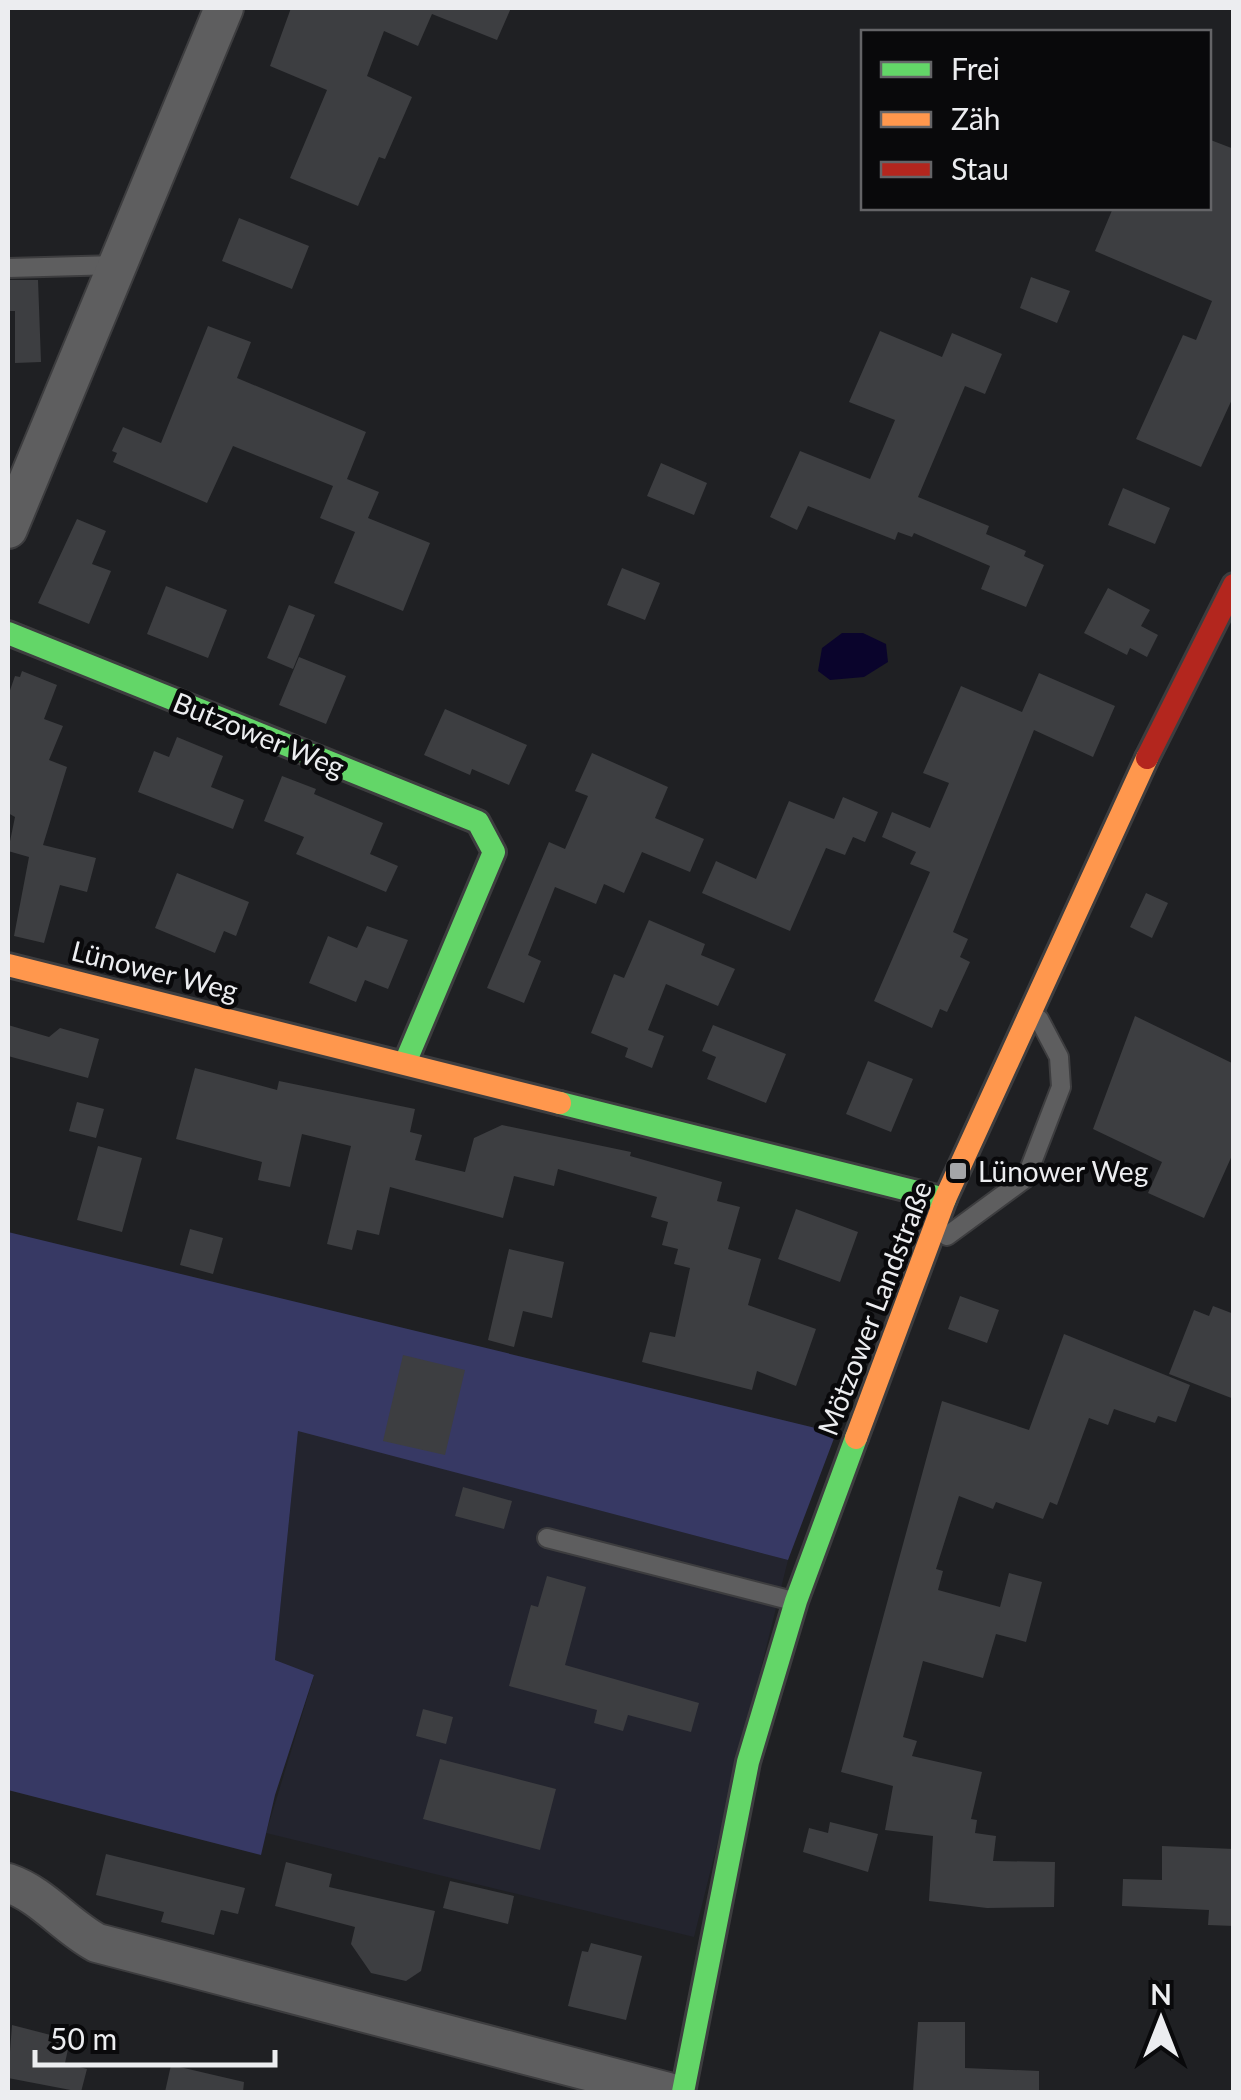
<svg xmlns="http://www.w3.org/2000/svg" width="1241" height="2100" font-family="Lato,sans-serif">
<rect width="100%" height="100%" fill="#1f2023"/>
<path fill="#23242e" d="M298 1430 788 1560 694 1937 266 1833 314 1676 275 1660Z"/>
<path fill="#373964" d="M8 1232 836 1433 788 1560 298 1431 275 1660 314 1675 275 1795 261 1855 8 1790Z"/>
<path fill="#0a042c" d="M842 633H863L886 644 888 662 864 677 830 680 818 671 822 648Z"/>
<path fill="#3d3e41" d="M291 8H511L497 40 432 14 418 46 384 31 367 76 412 97 385 159 379 157 358 206 290 178 327 90 270 66Z
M1208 139 1234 149V395L1201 467 1136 439 1183 335 1196 340 1212 301 1095 251 1113 208H1208Z
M239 218 309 246 292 289 222 261Z
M1031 277 1070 291 1057 323 1020 308Z
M8 280H38L41 362 15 363V311H8Z
M208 326 251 342 237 378 366 432 347 479 379 492 368 518 430 543 403 611 334 583 355 532 320 518 333 486 233 446 207 503 113 462 117 453 112 451 123 427 161 443Z
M880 331 942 357 952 333 1002 354 985 394 965 386 918 497 989 526 986 534 1026 551 1024 556 1044 565 1026 607 981 589 990 566 914 533 912 537 898 532 895 540 808 506 797 530 770 517 800 451 870 479 895 420 849 402Z
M661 463 707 483 694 515 647 496Z
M1123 488 1170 508 1155 544 1108 525Z
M77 519 106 531 92 564 111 571 89 624 38 603Z
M622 568 660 583 645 620 607 605Z
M166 586 227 610 208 658 147 634Z
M1108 588 1150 610 1141 626 1158 635 1147 657 1130 648 1127 655 1084 633Z
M289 605 315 615 293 669 267 658Z
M299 657 346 676 326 724 279 705Z
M22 671 57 685 44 719 63 726 49 760 67 767 43 845 96 858 87 892 60 885 44 943 14 936 29 857 8 851 15 817 8 813V696L15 676 20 677Z
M1039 673 1115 706 1093 757 1034 730 953 932 968 939 960 957 970 962 947 1012 940 1009 932 1028 874 1001 930 872 910 864 916 852 882 837 892 812 930 828 949 783 923 773 961 686 1022 712Z
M445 709 527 745 509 785 472 769 470 775 424 755Z
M177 737 223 756 211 787 244 800 233 829 138 792 154 751 169 757Z
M592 753 668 787 655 818 704 839 690 872 642 852 624 893 604 884 596 904 555 887 528 955 541 961 524 1003 487 988 549 842 565 849 588 796 575 791Z
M282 776 316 789 314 794 383 823 370 854 398 866 386 892 296 854 304 837 264 821Z
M843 797 878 812 865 842 853 837 845 855 826 848 790 931 702 893 716 861 756 879 789 801 834 819Z
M177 873 249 902 236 936 224 931 215 953 155 928Z
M1146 893 1168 903 1152 938 1130 927Z
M649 920 705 944 701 955 735 969 718 1006 666 984 648 1030 664 1036 652 1068 625 1057 628 1048 591 1033 614 974 624 978Z
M367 926 408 940 388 989 365 980 356 1002 309 983 328 936 357 948Z
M1135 1016 1234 1064V1151L1204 1218 1148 1193 1162 1162 1093 1129Z
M8 1025 49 1037 60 1028 99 1039 88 1078 8 1056Z
M713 1025 786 1054 766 1103 707 1079 716 1057 702 1051Z
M868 1061 913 1079 891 1132 846 1114Z
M195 1068 277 1090 279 1081 415 1109 410 1132 422 1135 415 1160 465 1172 474 1138 502 1125 631 1152 630 1156 722 1182 717 1201 740 1207 728 1249 761 1259 748 1305 816 1329 796 1386 757 1371 752 1390 642 1362 650 1332 675 1337 690 1268 674 1264 678 1249 662 1245 668 1222 651 1217 657 1197 558 1169 554 1186 514 1176 503 1218 390 1187 379 1235 357 1230 352 1250 327 1244 351 1146 302 1134 290 1187 258 1180 262 1162 176 1139Z
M77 1102 104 1109 96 1138 69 1131Z
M98 1146 142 1158 122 1232 77 1220Z
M796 1209 858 1232 840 1282 778 1259Z
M190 1229 223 1238 213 1274 180 1265Z
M509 1249 564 1262 552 1318 523 1311 514 1347 488 1340Z
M960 1296 999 1310 987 1343 948 1329Z
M1213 1306 1234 1314V1399L1169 1374 1194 1310 1209 1316Z
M1064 1334 1190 1385 1176 1422 1158 1416 1155 1423 1114 1409 1108 1425 1089 1418 1057 1505 1050 1502 1043 1519 996 1502 993 1509 959 1496 936 1569 943 1571 938 1590 1000 1607 1009 1573 1042 1582 1026 1642 996 1634 983 1678 923 1661 903 1737 917 1741 912 1756 982 1772 971 1819 977 1820 975 1833 996 1836 993 1861 1055 1862 1054 1907 987 1908 929 1901 933 1836 885 1830 893 1786 841 1772 942 1401 1029 1430Z
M403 1355 465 1370 445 1455 383 1441Z
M463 1487 512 1501 504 1529 455 1516Z
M547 1576 586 1587 565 1665 699 1703 691 1732 628 1715 623 1731 594 1723 597 1710 509 1686 531 1605 538 1607Z
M423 1709 453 1717 446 1744 416 1736Z
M440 1759 556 1789 540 1850 423 1819Z
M830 1822 878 1834 868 1872 803 1852 809 1828 828 1833Z
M1162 1846 1234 1849V1926L1208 1925 1209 1910 1122 1906 1123 1879 1162 1880Z
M106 1854 245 1888 238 1914 221 1910 214 1935 161 1922 164 1912 96 1895Z
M286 1862 332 1874 329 1887 435 1911 421 1971 406 1981 371 1973 351 1944 355 1927 275 1906Z
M450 1881 514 1896 508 1924 443 1908Z
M591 1943 642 1956 626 2020 568 2006 582 1951 588 1952Z
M918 2022H965V2068L1039 2071V2092H913Z
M12 2025 70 2040 65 2063 87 2069 81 2092 8 2078Z
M171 2065 244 2082 243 2092H165Z"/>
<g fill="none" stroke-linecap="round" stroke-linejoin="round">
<g stroke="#3d3d3f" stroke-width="22">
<path id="lane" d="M8 268 117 265
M947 1236 1026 1178 1061 1087 1059 1057 1039 1019
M547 1538 793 1601"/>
</g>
<g stroke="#3d3d3f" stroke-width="42">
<path id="street" d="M8 529 224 8
M8 1883C43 1895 64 1925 97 1943L668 2092"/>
</g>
<g stroke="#3d3d3f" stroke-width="28">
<path id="fast" d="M8 633 478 822 494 852 405 1063
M560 1103 945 1199
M683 2092 748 1762 796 1601 856 1438"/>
</g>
<g stroke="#3d3d3f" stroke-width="28">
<path id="slow" d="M8 965 560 1103
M856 1438 945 1199 1147 758"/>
</g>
<g stroke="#3d3d3f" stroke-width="28">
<path id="jam" d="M1147 758 1234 585"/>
</g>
<use href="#lane" stroke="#5e5e5f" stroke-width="18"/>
<use href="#street" stroke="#5e5e5f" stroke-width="38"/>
<use href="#fast" stroke="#63d668" stroke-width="22"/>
<use href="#slow" stroke="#ff974d" stroke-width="22"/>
<use href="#jam" stroke="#b3261e" stroke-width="22"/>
</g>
<rect fill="#a4a5a8" stroke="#09090b" stroke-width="4" x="948" y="1161" width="20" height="20" rx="5"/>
<g text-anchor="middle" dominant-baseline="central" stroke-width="9" stroke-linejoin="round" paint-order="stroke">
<g font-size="28" fill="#ecedf0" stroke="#09090b">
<text transform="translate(259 734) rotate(22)">Butzower Weg</text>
<text transform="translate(155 970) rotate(14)">Lünower Weg</text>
<text transform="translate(874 1308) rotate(-69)">Mötzower Landstraße</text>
</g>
<g font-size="28" fill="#ecedf0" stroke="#09090b" text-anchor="start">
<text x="978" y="1171">Lünower Weg</text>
</g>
</g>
<rect width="1241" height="2100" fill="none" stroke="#ecedf0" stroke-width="20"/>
<rect x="861" y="30" width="350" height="180" fill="#09090b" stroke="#646467" stroke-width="2.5"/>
<rect x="881" y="62" width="50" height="15" fill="#63d668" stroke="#646467" stroke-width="2.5"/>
<text x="951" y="80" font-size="30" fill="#ecedf0">Frei</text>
<rect x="881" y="112" width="50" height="15" fill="#ff974d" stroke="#646467" stroke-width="2.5"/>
<text x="951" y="130" font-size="30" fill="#ecedf0">Zäh</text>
<rect x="881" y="162" width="50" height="15" fill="#b3261e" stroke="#646467" stroke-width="2.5"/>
<text x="951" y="180" font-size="30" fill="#ecedf0">Stau</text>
<g transform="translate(1161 2020)" stroke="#09090b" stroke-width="8" paint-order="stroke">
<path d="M0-8L18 38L0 25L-18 38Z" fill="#ecedf0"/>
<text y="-15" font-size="28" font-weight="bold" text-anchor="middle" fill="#ecedf0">N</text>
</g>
<path d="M35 2050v15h240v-15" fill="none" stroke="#ecedf0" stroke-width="5"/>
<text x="50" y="2050" font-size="30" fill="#ecedf0" stroke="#09090b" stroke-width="8" paint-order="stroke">50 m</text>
</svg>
